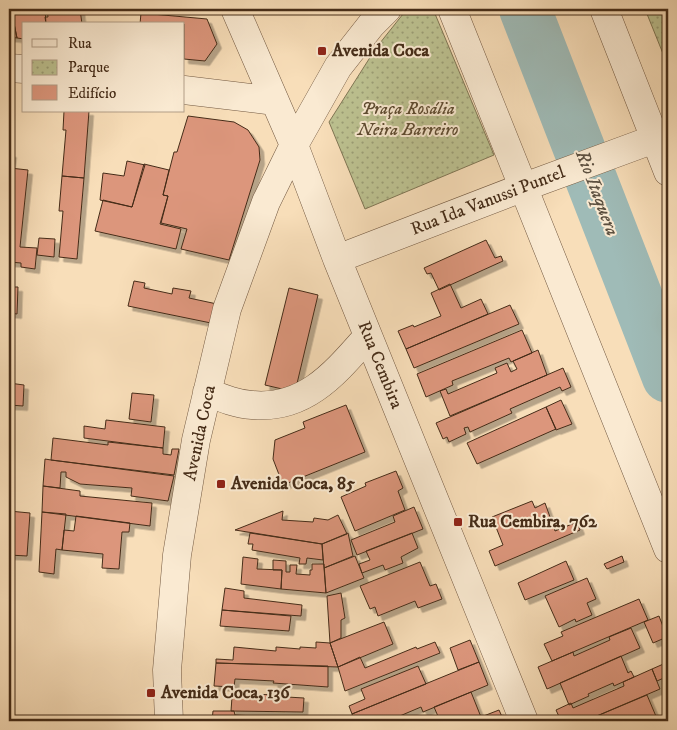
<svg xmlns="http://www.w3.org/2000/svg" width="677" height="730" font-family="'IM FELL DW Pica',serif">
<defs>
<pattern id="park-dots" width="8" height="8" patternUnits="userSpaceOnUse" patternTransform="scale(1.25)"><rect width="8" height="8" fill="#bcc190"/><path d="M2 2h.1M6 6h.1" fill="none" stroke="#9b9d75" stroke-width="1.8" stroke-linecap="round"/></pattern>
<filter id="shadow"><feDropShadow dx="4.5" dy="4.5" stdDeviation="0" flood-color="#0004"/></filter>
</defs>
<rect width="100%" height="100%" fill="#f8deb9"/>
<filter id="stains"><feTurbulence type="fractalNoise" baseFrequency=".004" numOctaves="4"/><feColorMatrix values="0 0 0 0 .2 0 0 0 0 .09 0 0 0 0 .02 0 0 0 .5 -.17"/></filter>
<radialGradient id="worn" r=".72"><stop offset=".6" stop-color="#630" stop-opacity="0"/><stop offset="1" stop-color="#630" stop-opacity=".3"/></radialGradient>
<path fill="url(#park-dots)" stroke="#807654" d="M407 9H433L494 155 365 209 329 122 376 48Z
M645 9H668V66Z"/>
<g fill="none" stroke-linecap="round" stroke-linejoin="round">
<path stroke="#9fbbb7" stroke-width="52" d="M525 9 668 377"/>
</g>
<path fill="#dc967c" stroke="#452c18" filter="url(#shadow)" d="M9 9H11L17 38 9 37Z
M11 9H45L46 24H24V39L17 38Z
M47 9H80L82 24H46L45 17H48Z
M141 13 207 19 217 44 205 61 184 59V24H140Z
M64 111H89L84 178 62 176 66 130H63Z
M188 116 234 122 248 130 259 147 260 160 229 260 181 249 187 229 161 223 168 196 163 195 174 152H177Z
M9 153H12L10 168 28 170 20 247 37 248 35 269 21 267V263L9 262Z
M127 161 145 165 132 207 100 200 103 173 124 176Z
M144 164 169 170 163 195 168 196 160 224 181 229 176 249 95 231 103 200 132 207Z
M62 176 84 178 77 259 59 257 63 211H59Z
M39 238 55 239 54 257 37 255Z
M486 240 495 258 501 256 503 261 439 290 431 273 427 274 424 268Z
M134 281 145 283 144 288 172 294 173 288 191 291 189 298 217 304 211 323 128 306Z
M450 284 461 308 481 299 488 314 406 349 398 331 413 325 414 327 441 316 431 293Z
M9 287H18L17 314 9 313Z
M289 288 318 295 295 392 265 385Z
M510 305 519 324 414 368 406 349Z
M522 330 532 353 511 362 509 358 452 381 453 385 426 397 417 374Z
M538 350 547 375 450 416 440 391 446 389 448 394 497 373 495 368 507 363 511 372 517 369 513 361Z
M563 368 571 387 562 391 560 387 510 409 512 413 470 432 468 427 464 428 466 434 449 442 447 437 443 439 436 423Z
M9 383 24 385 23 406 9 405Z
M132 393 154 395 151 422 129 419Z
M561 400 572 424 556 430 546 407Z
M346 405 365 452 283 485 273 459 275 440 305 428 303 422Z
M546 407 556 429 477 464 467 443Z
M106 420 165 427 163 448 84 438V426L105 429Z
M53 438 108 445V442L163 448V454L171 455 172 449H179L174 475 51 460Z
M45 459 51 460 174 476 168 501 131 496 132 488 80 484 66 477V472H61L60 488 43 486Z
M396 471 403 488 398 491 405 510 355 531 341 497 366 486 365 483Z
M43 486 80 491V496L152 503 150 526 42 512Z
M532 501 535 508 545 503 555 531 577 522 580 530 495 566 489 551 503 545 492 517Z
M414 507 423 529 357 555 351 540 395 522 393 516Z
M9 511 30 513 27 556 9 555Z
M283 511 282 520 313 522 314 518 328 520 338 515 347 534 322 544 235 530Z
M42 512 66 514 62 550 56 549 54 574 39 572Z
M76 516 130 523 129 532H122L119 569 102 568 103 554 62 550 64 530 74 531Z
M250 533 322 544 323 560 307 558 306 564H299L300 558 252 550 253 544H248Z
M348 533 353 556 324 568 322 544Z
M412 533 418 548 401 557 403 563 385 570 383 565 362 573 359 564 370 560 366 551Z
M355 556 364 578 326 593 324 568Z
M622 556 624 562 607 569 604 564Z
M243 557 258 559 257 569 282 570 281 589 241 584Z
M273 560 286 561V572H290V565H297L296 574 310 575V570H312V564H324L326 593 281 589 282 570H273Z
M566 561 574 580 525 600 518 583Z
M420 562 430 586 436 584 442 599 418 608 415 601 378 616 375 607 370 609 360 586Z
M587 578 596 599 587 603 592 615 576 622 575 619 559 627 545 596Z
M225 588 244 591V598L302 605 301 616 222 610Z
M341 593 345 618 341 620V638L330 643 327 596Z
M639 599 648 620 552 661 544 644 563 636 561 632Z
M222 610 291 616 289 631 220 626Z
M659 616 667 637 653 643 644 622Z
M384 622 393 644 338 667 330 643Z
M631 628 640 648 547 689 538 667 573 652 574 656 610 640 609 637Z
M470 640 479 662 458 670 450 648Z
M316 642 330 643 338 667 216 663V659L233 660 234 647 276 651V647L300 649V647L316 648Z
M435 642 440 653 345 691 338 667 360 657 365 668 416 647 417 649Z
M621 656 628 673 631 671 634 677 614 686 613 683 588 694 589 696 569 705 560 683Z
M479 662 488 685 423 712 421 707 388 721H354L352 714Z
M668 662V682L666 677 657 681 652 669Z
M216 663 328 666V687L273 683 274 681 235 679 234 687 214 686Z
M418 666 426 684 352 714 349 706 365 699 361 689Z
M652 669 660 689 585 721H561L556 710 571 703 573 708 624 686 623 682Z
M471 692 481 717 499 710 504 721H440L434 707Z
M237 694 287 695V697L304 698 303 712 231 711 232 697Z
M647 695 658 721H585Z
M213 711H234L235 715 295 718 296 721H212Z
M342 716 343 721H304L303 717Z"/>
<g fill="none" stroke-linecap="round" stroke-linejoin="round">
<g stroke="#725840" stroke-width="29">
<path id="minor" d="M235 9 294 145 337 259 524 721
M452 9 668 549
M604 9 668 172
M9 68 24 69
M184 90 275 101
M337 259 524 187 668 134
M207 392C222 398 236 404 252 405 306 410 336 372 368 336
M169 721 167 670 177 555 196 440 227 309 266 202 294 145 338 67 371 25 387 9"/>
</g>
<path stroke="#452c18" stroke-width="3" stroke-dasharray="1 2.5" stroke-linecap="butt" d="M664 78 668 86"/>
<use href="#minor" stroke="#faead2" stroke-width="28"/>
</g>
<g fill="#8f2418" stroke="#faead2" stroke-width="2">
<rect x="317" y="46" width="10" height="10" rx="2.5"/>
<rect x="216" y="479" width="10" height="10" rx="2.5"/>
<rect x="453" y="517" width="10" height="10" rx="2.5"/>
<rect x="146" y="688" width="10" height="10" rx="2.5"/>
</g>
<g text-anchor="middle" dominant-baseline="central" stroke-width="4" stroke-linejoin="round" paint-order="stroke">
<g font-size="18" font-weight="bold" fill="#452c18" stroke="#faead2" text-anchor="start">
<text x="332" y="51">Avenida Coca</text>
<text x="231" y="484">Avenida Coca, 85</text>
<text x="468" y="522">Rua Cembira, 762</text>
<text x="161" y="693">Avenida Coca, 136</text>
</g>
<g font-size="18" font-style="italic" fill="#5d4a30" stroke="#faead2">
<text x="408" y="109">Praça Rosália<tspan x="408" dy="21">Neira Barreiro</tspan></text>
</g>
<g font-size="18" fill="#452c18" stroke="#faead2">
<text transform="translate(488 201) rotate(-21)">Rua Ida Vanussi Puntel</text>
<text transform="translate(380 365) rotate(68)">Rua Cembira</text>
<text transform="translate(200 433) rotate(-78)">Avenida Coca</text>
</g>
<g font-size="19" font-style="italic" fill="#5c5040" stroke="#faead2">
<text transform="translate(597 193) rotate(69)">Rio Itaquera</text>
</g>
</g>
<rect width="677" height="730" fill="none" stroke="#f8deb9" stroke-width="30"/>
<rect x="10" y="10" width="657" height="710" fill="none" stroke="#452c18" stroke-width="2.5"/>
<rect x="15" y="15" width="647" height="700" fill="none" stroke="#452c18"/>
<rect x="22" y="22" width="162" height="90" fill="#faead2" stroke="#b29e88"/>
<rect x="32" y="39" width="25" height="8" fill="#faead2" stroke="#b29e88"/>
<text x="68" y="48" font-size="15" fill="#452c18">Rua</text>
<rect x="32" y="60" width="25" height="15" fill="url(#park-dots)" stroke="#b29e88"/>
<text x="68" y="72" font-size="15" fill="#452c18">Parque</text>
<rect x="32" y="85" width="25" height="15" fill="#dc967c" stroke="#b29e88"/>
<text x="68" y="98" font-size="15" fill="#452c18">Edifício</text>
<rect width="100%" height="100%" filter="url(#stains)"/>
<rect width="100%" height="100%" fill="url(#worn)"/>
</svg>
